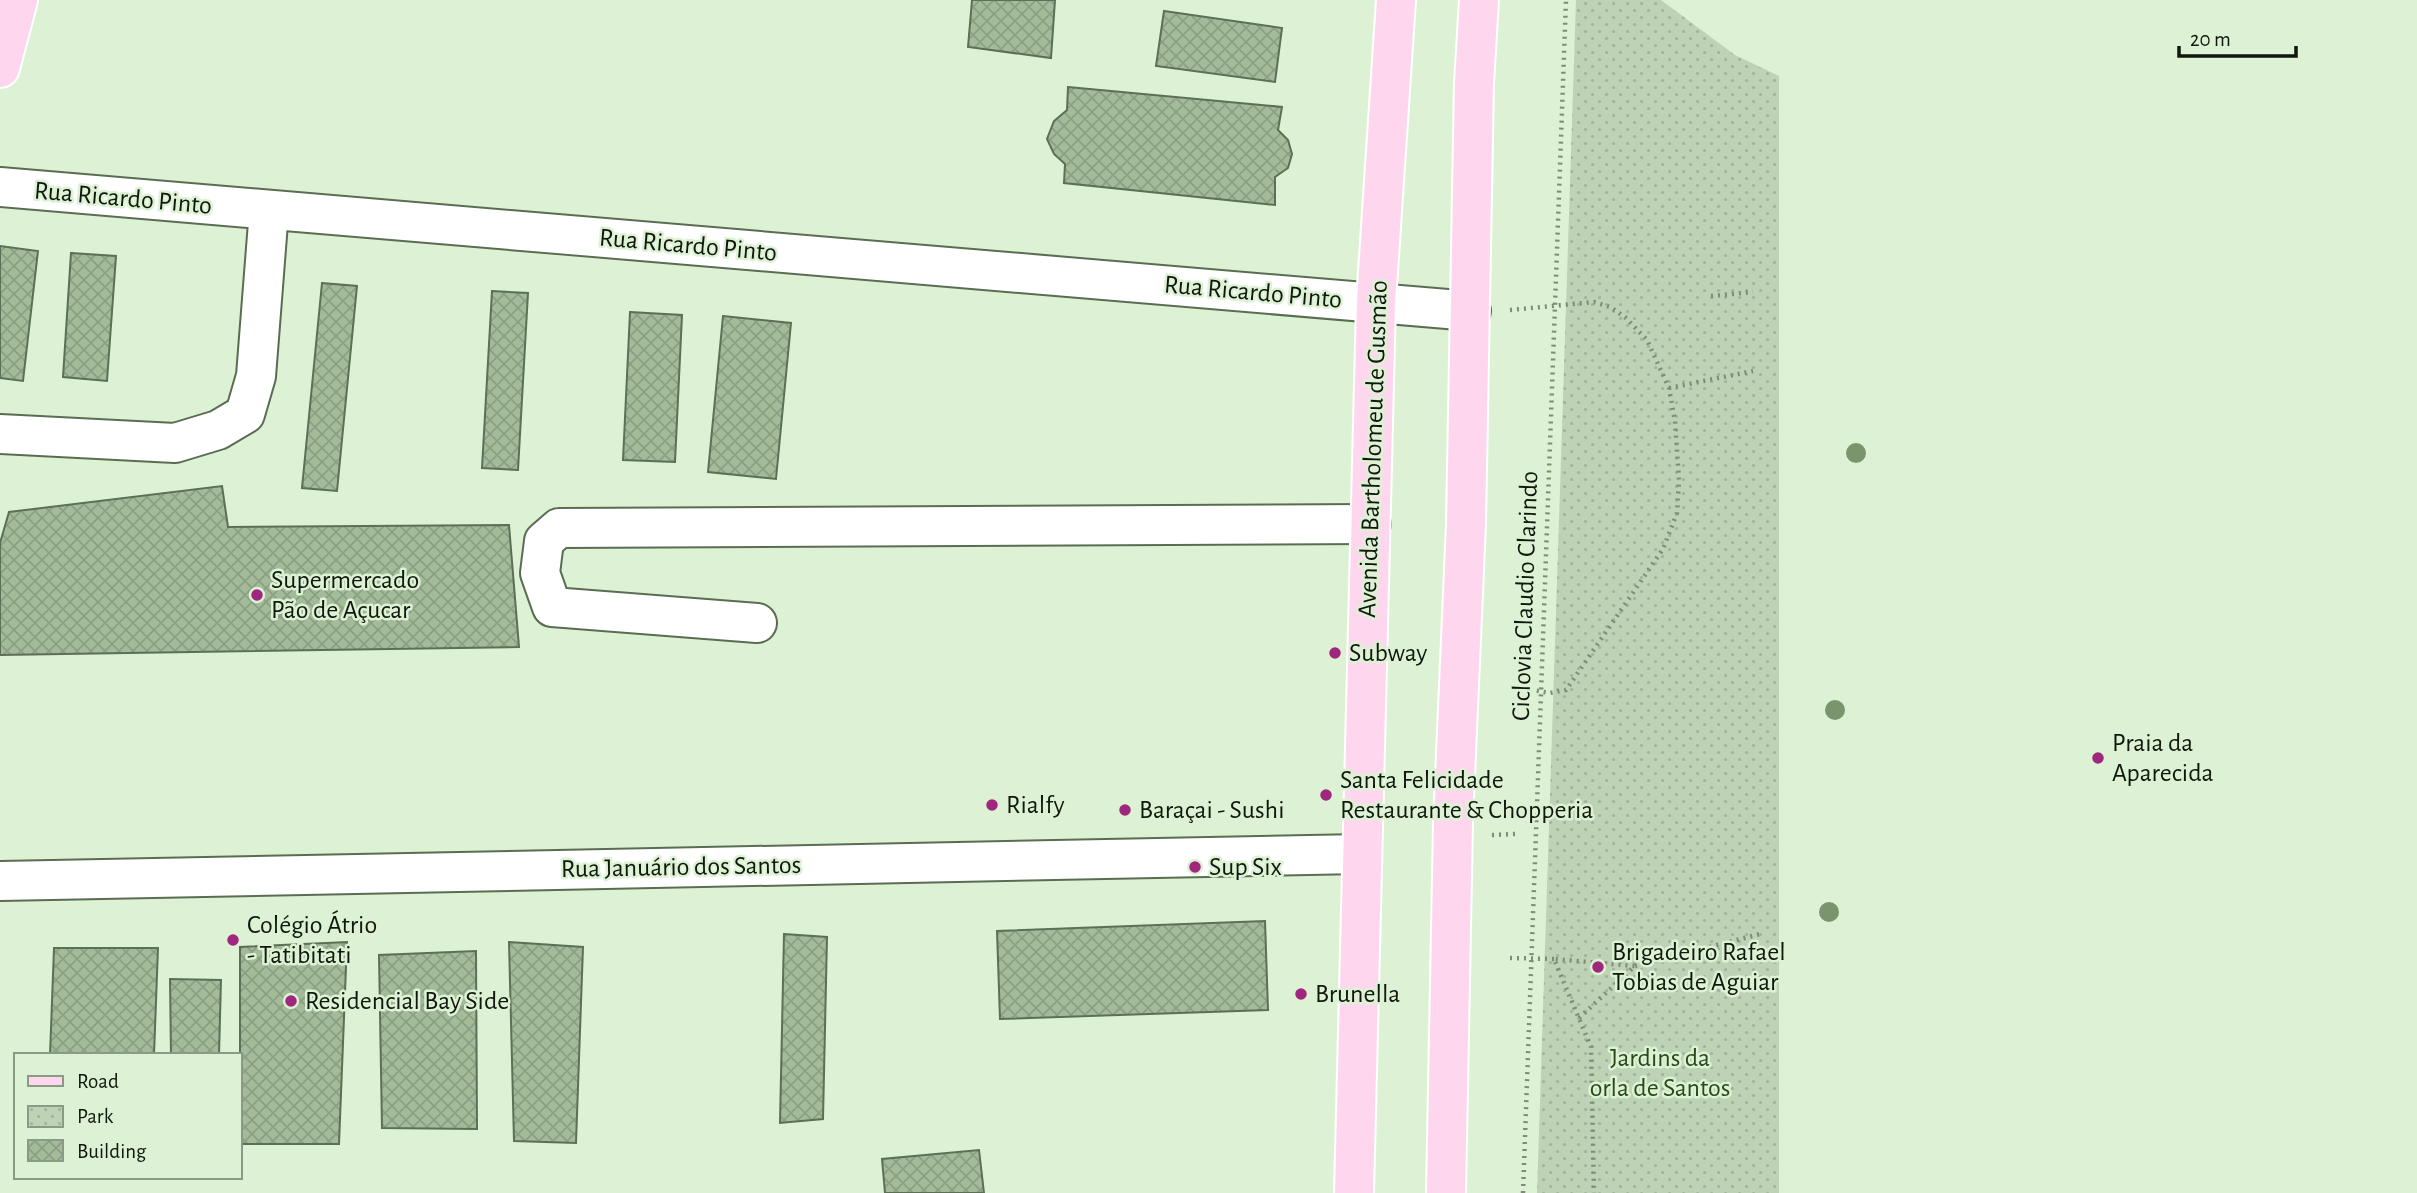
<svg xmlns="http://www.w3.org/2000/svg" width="2417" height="1193" font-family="'Alegreya Sans',sans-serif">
<defs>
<pattern id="park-dots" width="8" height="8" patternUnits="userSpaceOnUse" patternTransform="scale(1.75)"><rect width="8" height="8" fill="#bed2b6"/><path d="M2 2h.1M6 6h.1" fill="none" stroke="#a2b49b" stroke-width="1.8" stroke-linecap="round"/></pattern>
<pattern id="building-cross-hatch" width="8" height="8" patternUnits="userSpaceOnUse" patternTransform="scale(1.75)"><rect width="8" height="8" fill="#a3bb99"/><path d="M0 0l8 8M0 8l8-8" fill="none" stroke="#8ba083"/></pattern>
</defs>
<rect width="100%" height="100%" fill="#ddf2d4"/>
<path fill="url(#park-dots)" d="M1576 0H1661L1735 55 1779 76V1193H1537Z"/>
<path fill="url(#building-cross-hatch)" stroke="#5d6f55" stroke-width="2" d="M972 0H1055L1051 58 968 47Z
M1164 11 1282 28 1275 82 1156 66Z
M1068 87 1282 107 1278 130 1288 140 1292 154 1288 168 1275 177V205L1064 183 1065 164 1054 154 1047 139 1054 121 1067 110Z
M0 246 38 251 23 381 0 378Z
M71 253 116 256 107 381 63 377Z
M322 283 357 286 337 491 302 488Z
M492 291 528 293 518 470 482 468Z
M630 312 682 315 675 462 623 460Z
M723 316 791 323 776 479 708 472Z
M222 486 228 527 509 525 519 647 0 655V543L9 512Z
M1265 921 1268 1010 1000 1019 997 931Z
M784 934 827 937 823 1119 780 1123Z
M347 942 339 1144H240V947Z
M509 942 583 947 576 1143 514 1141Z
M54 948H158L154 1055H50Z
M476 951 477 1129 382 1128 379 955Z
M170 979 221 980 219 1055H171Z
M979 1150 984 1193H885L882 1159Z"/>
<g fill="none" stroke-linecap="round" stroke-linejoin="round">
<g stroke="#5a6d53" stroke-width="42">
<path id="minor" d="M0 187 1471 311
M0 434 175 443 218 430 245 414 256 376 269 210
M757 623 552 607 540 573 544 541 559 528 1371 524
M0 881 1361 854"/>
</g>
<g stroke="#fff" stroke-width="42">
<path id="major" d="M0 68 18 0
M1354 1193 1376 302 1396 0
M1446 1193 1453 823 1466 524 1474 83 1479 0"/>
</g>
<path stroke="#7e8c77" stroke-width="4.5" stroke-dasharray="2 5" stroke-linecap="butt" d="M1711 296 1753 292
M1510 310 1594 302 1610 307 1625 317 1647 340 1669 388 1675 421 1679 480 1677 513 1663 549 1566 690 1550 693 1520 688
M1669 388 1753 371
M1492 835 1515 834
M1510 958 1554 959
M1635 966 1760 934
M1579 1018 1635 966 1554 959 1591 1047 1594 1193
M1523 1193 1566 0"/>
<use href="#minor" stroke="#fff" stroke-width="38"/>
<use href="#major" stroke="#fed7ef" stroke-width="38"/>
</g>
<g fill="#7a956d">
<circle cx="1856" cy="453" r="10"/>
<circle cx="1835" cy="710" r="10"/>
<circle cx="1829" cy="912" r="10"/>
</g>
<g fill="#a0277e" stroke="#ddf2d4" stroke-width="2.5">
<circle cx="257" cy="595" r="7"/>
<circle cx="1335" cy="653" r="7"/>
<circle cx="2098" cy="758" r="7"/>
<circle cx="1326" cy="795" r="7"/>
<circle cx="992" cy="805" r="7"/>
<circle cx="1125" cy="810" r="7"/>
<circle cx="1195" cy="867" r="7"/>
<circle cx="233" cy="940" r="7"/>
<circle cx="1598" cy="967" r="7"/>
<circle cx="1301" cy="994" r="7"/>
<circle cx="291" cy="1001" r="7"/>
</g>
<g text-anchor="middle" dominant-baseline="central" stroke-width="5" stroke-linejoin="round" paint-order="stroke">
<g font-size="26" fill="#10170d" stroke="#ddf2d4">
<text transform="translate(123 198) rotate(5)">Rua Ricardo Pinto</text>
<text transform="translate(688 245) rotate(5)">Rua Ricardo Pinto</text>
<text transform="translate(1253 292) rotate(5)">Rua Ricardo Pinto</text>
<text transform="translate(1373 449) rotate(-88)">Avenida Bartholomeu de Gusmão</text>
<text transform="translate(1525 596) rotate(-88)">Ciclovia Claudio Clarindo</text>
<text transform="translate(681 867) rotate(-1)">Rua Januário dos Santos</text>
</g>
<g font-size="26" fill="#10170d" stroke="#ddf2d4" text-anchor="start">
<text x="271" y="580">Supermercado<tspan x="271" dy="30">Pão de Açucar</tspan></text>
<text x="1349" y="653">Subway</text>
<text x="2112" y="743">Praia da<tspan x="2112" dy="30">Aparecida</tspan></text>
<text x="1340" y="780">Santa Felicidade<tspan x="1340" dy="30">Restaurante &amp; Chopperia</tspan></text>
<text x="1006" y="805">Rialfy</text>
<text x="1139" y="810">Baraçai - Sushi</text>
<text x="1209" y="867">Sup Six</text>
<text x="247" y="925">Colégio Átrio<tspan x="247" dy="30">- Tatibitati</tspan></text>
<text x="1612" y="952">Brigadeiro Rafael<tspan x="1612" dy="30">Tobias de Aguiar</tspan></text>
<text x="1315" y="994">Brunella</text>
<text x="305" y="1001">Residencial Bay Side</text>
</g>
<g font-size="26" fill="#294919" stroke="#ddf2d4">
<text x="1660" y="1058">Jardins da<tspan x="1660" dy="30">orla de Santos</tspan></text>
</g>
</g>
<rect x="14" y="1053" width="228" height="126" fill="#ddf2d4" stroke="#8b9a84" stroke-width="2"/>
<rect x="28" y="1076" width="35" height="10" fill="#fed7ef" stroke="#8b9a84" stroke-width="2"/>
<text x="77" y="1088" font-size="21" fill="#10170d">Road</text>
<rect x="28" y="1106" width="35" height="21" fill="url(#park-dots)" stroke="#8b9a84" stroke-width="2"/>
<text x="77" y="1123" font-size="21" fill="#10170d">Park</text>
<rect x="28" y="1140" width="35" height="21" fill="url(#building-cross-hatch)" stroke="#8b9a84" stroke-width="2"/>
<text x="77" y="1158" font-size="21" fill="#10170d">Building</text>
<path d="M2179 46v10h117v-10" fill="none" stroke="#10170d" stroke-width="3.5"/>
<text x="2190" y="46" font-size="21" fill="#10170d" stroke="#ddf2d4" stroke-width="5" paint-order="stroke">20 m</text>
</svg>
